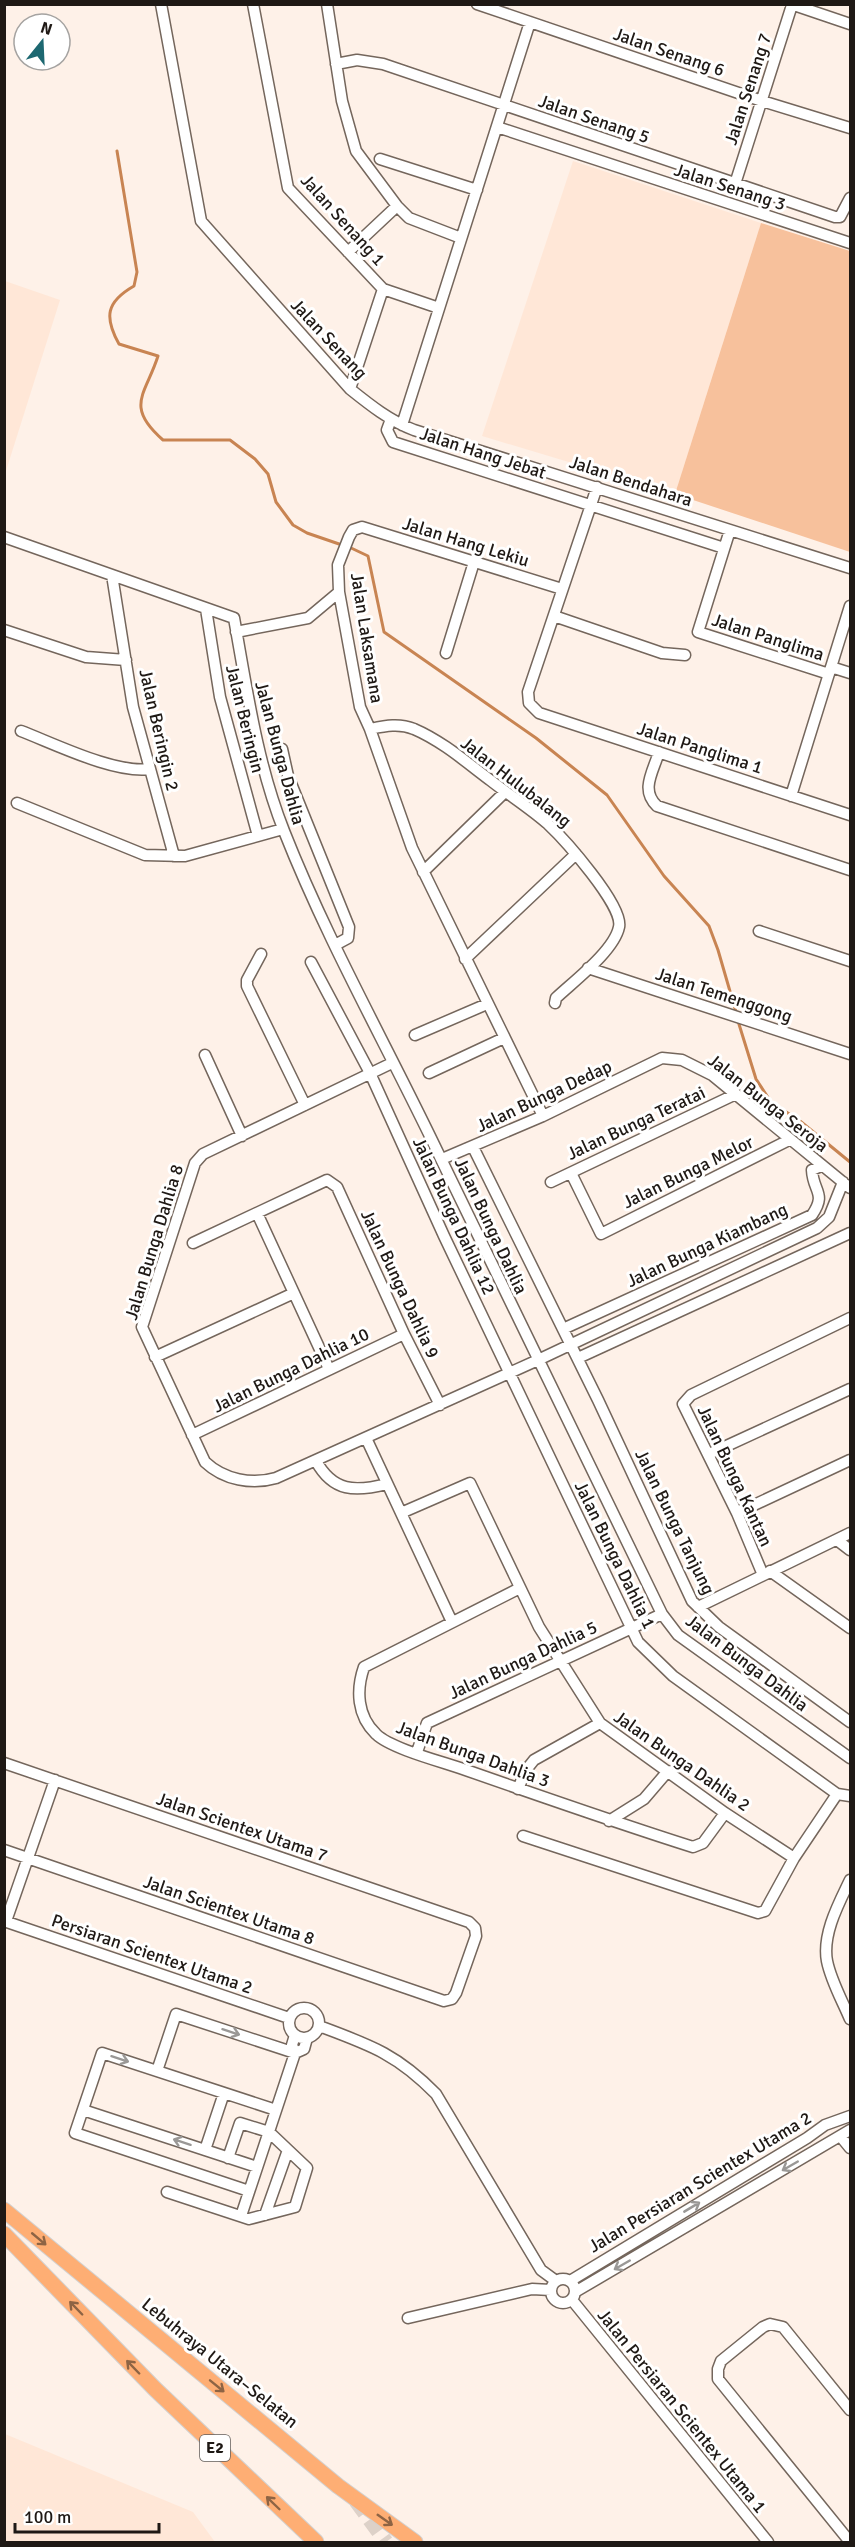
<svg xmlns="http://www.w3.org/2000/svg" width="855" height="2547" font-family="Signika,sans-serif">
<rect width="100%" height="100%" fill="#fef1e8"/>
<path fill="#ffe7d7" d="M573 161 761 223 675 494 482 436Z
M5 281 60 300 5 474Z
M5 2434 193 2512 215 2542H5Z"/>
<path fill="#f7c19c" d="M761 223 850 251V552L675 494Z"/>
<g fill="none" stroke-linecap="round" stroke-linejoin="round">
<path stroke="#c88452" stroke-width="3" d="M117 151 137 272 134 286C106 302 104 317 119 344L158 356C146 394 124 406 163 440H230L255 459 268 474 276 502 293 525 307 533 342 545
M349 547 368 556 384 632 536 738 607 795 664 876 709 926 718 950 736 1012
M738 1021 756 1079 771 1102 800 1121 850 1162"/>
<path stroke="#ddd1c8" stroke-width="15" stroke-dasharray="15 8" stroke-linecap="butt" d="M356 2501 386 2542"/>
<g stroke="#74665c" stroke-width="13">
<path id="minor" d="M161 4 201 221 350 389C370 405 390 421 414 430L850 568
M253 4 288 188 383 289 439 308
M327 4 342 101 356 151 397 206 409 218 461 238
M477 4 762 101 850 128
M791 4 850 24
M336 64 357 60 383 64 835 217H840L850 198
M497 127 850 243
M380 159 477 190
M735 184 792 5
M348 252 397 206
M350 389 383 289
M391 419 387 430 393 442 724 548
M402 425 530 22
M597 487 528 692 529 703 539 713 850 815
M730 530 698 632 829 674
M4 537 234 618C247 690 257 763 284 831 329 945 390 1051 442 1161 514 1312 588 1463 662 1614L678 1635 850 1758
M112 575 133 707 174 856
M206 609 220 697 258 836
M554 616 662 653 685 655
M4 630 86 657 126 660
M236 632 308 618 339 592
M446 653 474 562
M831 667 850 673
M370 729C385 726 399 723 414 729 442 741 466 762 490 780 509 795 530 808 548 824 564 839 624 906 619 927 614 951 574 981 556 998L555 1003
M21 731C55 744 115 774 150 769
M282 749 288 776 349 927 348 938 335 945
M659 752C653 772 640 790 657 806L850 870
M791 796 850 606
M17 803 145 855 185 856 283 829
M423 872 505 792
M759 931 850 961
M261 954 247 980V986L305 1105
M465 959 576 854
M311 962 370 1073 444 1236 638 1642 673 1676 837 1794 850 1796
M588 968 850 1054
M415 1035 487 1004
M205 1055 242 1136
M392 1063 203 1154 195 1163 142 1327 205 1462C224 1480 252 1485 276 1478L538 1360 817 1228 829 1217 843 1182
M429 1073 504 1038
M543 1116 412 848 370 729 360 707 339 592 338 565 349 537 353 530 362 527 562 589
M473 1147 598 1400 692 1601 719 1627 850 1722
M442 1159 543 1116 662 1058 682 1060 712 1075 850 1188
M571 1173 601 1234 789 1140
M551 1182 736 1094
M257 1213 329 1369
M193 1243 327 1180 337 1187 404 1334 440 1405
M563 1329 812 1215C827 1193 813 1192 812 1170L821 1166
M155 1357 294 1293
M578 1358 850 1233
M192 1435 404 1334
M366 1438 452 1622
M709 1454 850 1389
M316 1461C333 1492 355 1492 387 1484
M401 1513 470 1483 539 1627 600 1723 725 1813 794 1858
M737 1513 850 1460
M837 1540 850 1550
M770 1571 850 1628
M763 1575 737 1513 683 1404 691 1395 850 1318
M520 1588 364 1667C356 1690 357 1716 376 1734 390 1748 439 1761 460 1768 537 1795 614 1822 693 1847L703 1843 725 1813
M698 1607 850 1533
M417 1752 427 1723 662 1614
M4 1763 469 1922 475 1928 476 1936 456 1993 452 1999 444 2001 4 1850
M518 1789 526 1770 534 1760 600 1723
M609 1821 644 1799 668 1771
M523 1836 758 1913 765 1911 794 1858 837 1794
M850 1880C839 1903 822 1934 827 1961 831 1981 842 2000 850 2019
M4 1921 289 2018
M6 1921 55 1780
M289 2023a15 15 0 1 1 30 0a15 15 0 1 1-30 0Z
M319 2026C370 2045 397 2054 436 2094L541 2270 556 2281
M157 2071 176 2014 295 2053 304 2049 307 2038
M83 2110 257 2167
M841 2137 850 2148
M205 2150 224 2093
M249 2191 75 2133 102 2053 276 2110
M167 2192 249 2219 295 2207 307 2168 269 2132 240 2123 228 2158
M265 2215 288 2150
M241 2216 295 2053 292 2045 295 2035
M551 2291a12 12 0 1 1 24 0a12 12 0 1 1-24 0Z
M570 2281 807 2138 825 2125 850 2116
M575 2292 850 2130
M572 2300 768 2542
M408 2318 532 2289 551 2290
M850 2410 783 2327 770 2324 763 2327 721 2361 718 2369V2379L850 2542"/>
</g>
<g stroke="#d2d1d0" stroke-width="17">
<path id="highway" d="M4 2210 338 2486 415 2542
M4 2234 155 2389 316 2542"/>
</g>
<use href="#minor" stroke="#fff" stroke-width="10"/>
<use href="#highway" stroke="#feae74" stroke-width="15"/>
</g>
<defs><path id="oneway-shaft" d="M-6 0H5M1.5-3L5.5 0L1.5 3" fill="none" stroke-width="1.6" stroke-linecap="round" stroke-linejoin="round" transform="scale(1.5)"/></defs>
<g stroke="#9a9896">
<use href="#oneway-shaft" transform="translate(231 2032) rotate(18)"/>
<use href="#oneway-shaft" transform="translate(120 2059) rotate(18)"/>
<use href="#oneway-shaft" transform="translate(182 2142) rotate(-162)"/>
<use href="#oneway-shaft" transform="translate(790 2166) rotate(150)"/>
<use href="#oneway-shaft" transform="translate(692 2207) rotate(-31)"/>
<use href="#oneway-shaft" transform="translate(622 2265) rotate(150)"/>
</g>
<g stroke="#8e6444">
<use href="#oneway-shaft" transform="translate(39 2239) rotate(40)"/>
<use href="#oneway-shaft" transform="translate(76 2308) rotate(-134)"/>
<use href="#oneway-shaft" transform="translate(133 2367) rotate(-134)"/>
<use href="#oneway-shaft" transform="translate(217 2386) rotate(39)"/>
<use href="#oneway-shaft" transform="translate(273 2503) rotate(-136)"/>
<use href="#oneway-shaft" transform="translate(385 2520) rotate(35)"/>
</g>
<g text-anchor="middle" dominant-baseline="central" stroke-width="6" stroke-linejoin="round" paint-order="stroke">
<rect fill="#fff" stroke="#625e5b" stroke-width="1.5" x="200" y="2435" width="30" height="26" rx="4.5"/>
<g font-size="16" font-weight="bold" fill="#1f1915">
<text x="215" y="2448">E2</text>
</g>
<g font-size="18" fill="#1f1915" stroke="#fff">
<text transform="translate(669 52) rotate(19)">Jalan Senang 6</text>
<text transform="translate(748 89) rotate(-72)">Jalan Senang 7</text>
<text transform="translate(594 119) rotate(19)">Jalan Senang 5</text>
<text transform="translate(730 187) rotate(18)">Jalan Senang 3</text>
<text transform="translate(343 220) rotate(48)">Jalan Senang 1</text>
<text transform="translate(329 339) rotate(47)">Jalan Senang</text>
<text transform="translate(483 453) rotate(18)">Jalan Hang Jebat</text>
<text transform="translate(631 481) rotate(18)">Jalan Bendahara</text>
<text transform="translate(466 542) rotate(17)">Jalan Hang Lekiu</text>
<text transform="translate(768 637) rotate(18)">Jalan Panglima</text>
<text transform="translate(367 638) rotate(81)">Jalan Laksamana</text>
<text transform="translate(245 719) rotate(76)">Jalan Beringin</text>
<text transform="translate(159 730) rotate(77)">Jalan Beringin 2</text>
<text transform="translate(700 748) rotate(18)">Jalan Panglima 1</text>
<text transform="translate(280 753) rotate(75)">Jalan Bunga Dahlia</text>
<text transform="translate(516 782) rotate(38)">Jalan Hulubalang</text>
<text transform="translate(724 995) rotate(18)">Jalan Temenggong</text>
<text transform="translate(544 1096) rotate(-25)">Jalan Bunga Dedap</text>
<text transform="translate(768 1103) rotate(38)">Jalan Bunga Seroja</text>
<text transform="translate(636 1123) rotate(-25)">Jalan Bunga Teratai</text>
<text transform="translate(688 1172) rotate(-26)">Jalan Bunga Melor</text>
<text transform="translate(454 1216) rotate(65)">Jalan Bunga Dahlia 12</text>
<text transform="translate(491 1226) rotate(65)">Jalan Bunga Dahlia</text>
<text transform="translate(154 1242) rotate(-73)">Jalan Bunga Dahlia 8</text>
<text transform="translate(707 1245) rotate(-25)">Jalan Bunga Kiambang</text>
<text transform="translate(400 1284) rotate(65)">Jalan Bunga Dahlia 9</text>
<text transform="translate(291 1370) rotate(-26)">Jalan Bunga Dahlia 10</text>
<text transform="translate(735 1476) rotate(65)">Jalan Bunga Kantan</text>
<text transform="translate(675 1522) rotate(64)">Jalan Bunga Tanjung</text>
<text transform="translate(615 1555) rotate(64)">Jalan Bunga Dahlia 1</text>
<text transform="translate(523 1660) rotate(-25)">Jalan Bunga Dahlia 5</text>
<text transform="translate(747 1663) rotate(37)">Jalan Bunga Dahlia</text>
<text transform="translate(473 1754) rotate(20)">Jalan Bunga Dahlia 3</text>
<text transform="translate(682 1761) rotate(35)">Jalan Bunga Dahlia 2</text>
<text transform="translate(242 1827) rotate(19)">Jalan Scientex Utama 7</text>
<text transform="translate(229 1910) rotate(19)">Jalan Scientex Utama 8</text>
<text transform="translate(152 1954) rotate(19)">Persiaran Scientex Utama 2</text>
<text transform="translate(700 2182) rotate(-31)">Jalan Persiaran Scientex Utama 2</text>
<text transform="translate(220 2363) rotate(39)">Lebuhraya Utara–Selatan</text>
<text transform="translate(682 2411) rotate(51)">Jalan Persiaran Scientex Utama 1</text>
</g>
</g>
<rect width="855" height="2547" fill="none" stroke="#1f1915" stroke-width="12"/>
<g transform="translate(42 42) rotate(18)"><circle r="28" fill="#ffffff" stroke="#a5a3a1" stroke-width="1.5"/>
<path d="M0-4.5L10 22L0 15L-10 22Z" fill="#1d6871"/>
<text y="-9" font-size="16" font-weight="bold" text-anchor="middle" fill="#1f1915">N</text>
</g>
<path d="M15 2523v9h144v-9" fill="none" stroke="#1f1915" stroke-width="3"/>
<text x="24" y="2523" font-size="18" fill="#1f1915" stroke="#ffffff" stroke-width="4.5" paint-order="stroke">100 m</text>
</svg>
